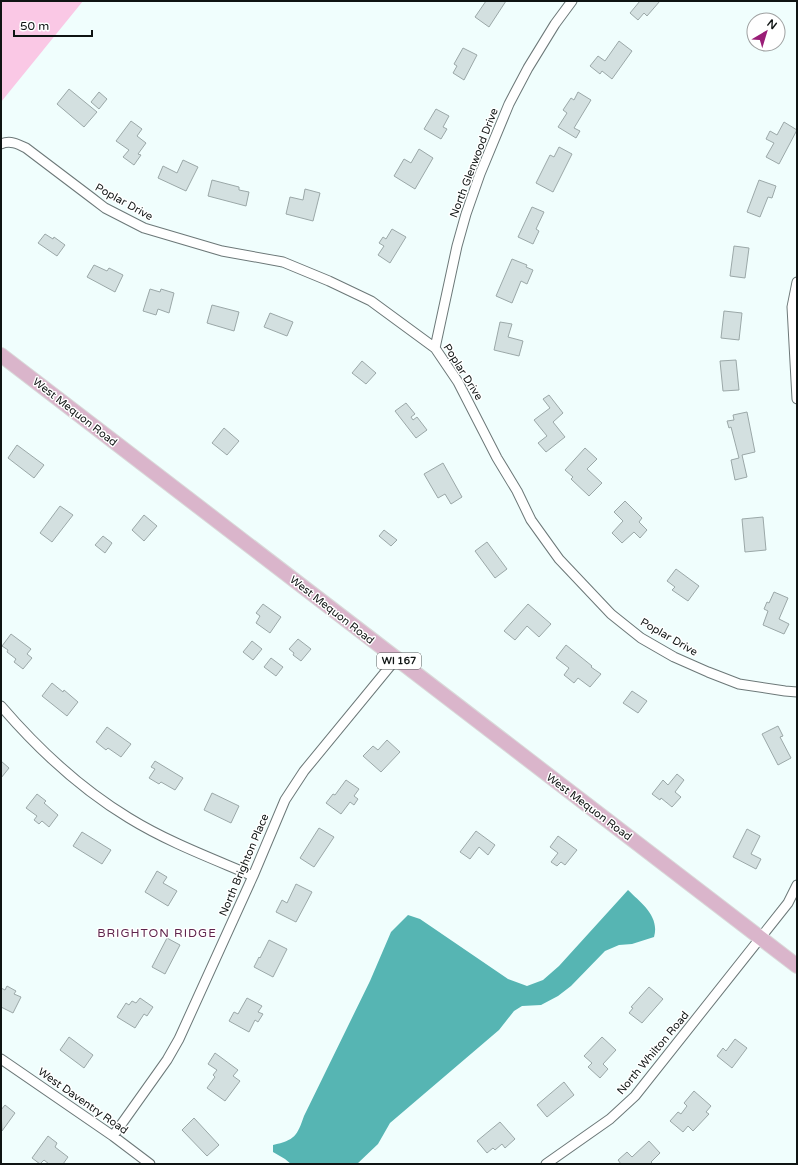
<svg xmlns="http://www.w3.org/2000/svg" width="798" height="1165" font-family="'Varela Round',sans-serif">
<rect width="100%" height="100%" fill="#f0fefd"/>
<path fill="#fac8e5" d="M1 1H83L1 102Z"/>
<path fill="#56b5b3" d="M628 890C641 903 660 916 654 937L632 944 619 945 605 951 571 986 558 996 541 1005 522 1006 514 1011 499 1030 390 1123 378 1144 357 1164H291L285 1159 273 1152V1145C295 1140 297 1136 304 1116L370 981 391 932 408 915 420 919 508 979 527 986 543 980 559 966Z"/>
<path fill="#d3e0e0" stroke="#9ba8a8" d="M486 1H506L489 27 475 17Z
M640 1H660L647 16 644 13 638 20 630 13Z
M619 41 632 51 612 79 602 71 600 74 590 66 598 56 605 61Z
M463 48 477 55 464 80 453 73 457 66 454 64Z
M69 89 97 112 84 127 57 104Z
M99 92 107 99 99 109 91 102Z
M578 92 591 100 574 128 580 131 576 138 558 127 567 113 563 110 571 98 574 100Z
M436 109 449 116 443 127 447 129 441 139 424 129Z
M131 121 142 129 137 136 146 143 138 154 141 155 134 165 123 157 129 150 116 141Z
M784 122 797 130 779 164 766 157 774 143 766 139 770 131 777 135Z
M559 147 572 154 553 192 536 183 550 155 554 157Z
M419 149 433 158 415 189 394 176 404 159 411 163Z
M183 160 198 167 186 191 158 178 163 166 177 173Z
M212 180 239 187V190L249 192 246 206 208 196Z
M759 180 776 186 772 198 768 197 760 217 747 212Z
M305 189 320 193 313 221 286 214 290 197 303 200Z
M532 207 544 212 536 229 539 231 533 244 518 237Z
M392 229 406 237 390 263 378 255 384 246 379 243 383 237 386 239Z
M45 234 53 239 54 237 65 245 57 256 38 243Z
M734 246 749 248 745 278 730 276Z
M512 259 527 265 526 267 533 270 527 284 521 281 512 303 496 296Z
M94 265 107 271 109 268 123 275 115 292 87 277Z
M150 289 160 292 161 289 174 293 169 313 158 309 156 315 143 311Z
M212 305 239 312 234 331 207 323Z
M724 311 742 313 739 340 721 338Z
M270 313 293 322 287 336 264 327Z
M500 322 512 324 508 337 523 341 519 356 494 350Z
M736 360 739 390 723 391 720 361Z
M362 361 376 373 366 384 352 373Z
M549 395 563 413 553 422 565 437 546 452 538 443 547 436 534 420 550 408 543 399Z
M406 403 415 414 411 417 413 420 417 417 427 430 416 438 395 411Z
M747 412 755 452 742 455 747 477 735 480 731 460 739 458 731 427 729 428 727 421 734 420 733 415Z
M224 428 239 441 227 455 212 443Z
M17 445 44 465 34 478 8 458Z
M585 448 597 459 587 469 602 483 589 496 571 479 573 477 565 470Z
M443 463 462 497 451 504 445 494 438 498 424 474Z
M625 501 642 518 639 522 647 530 640 538 634 532 622 543 612 533 623 521 614 512Z
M60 506 73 515 52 542 40 533Z
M144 515 157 526 144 541 132 530Z
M763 517 766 550 745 552 742 519Z
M384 530 397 540 391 546 379 536Z
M103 536 112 543 105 553 95 545Z
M487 542 507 569 495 578 475 551Z
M676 569 699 586 688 601 672 590 675 587 667 581Z
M774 592 788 598 779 619 789 624 784 634 763 625 768 611 764 609 767 602 769 603Z
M263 604 281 617 270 633 256 623 260 616 256 613Z
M528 604 551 624 539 637 527 626 515 640 504 631Z
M11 634 31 649 27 654 32 658 23 669 14 662 16 659 7 652 8 650 2 646Z
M298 639 311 649 301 661 293 655 294 653 289 649Z
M252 641 262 649 253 660 243 652Z
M566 645 592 666 591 667 601 674 590 687 578 678 574 683 564 675 569 668 556 658Z
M271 658 283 667 276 676 264 667Z
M52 683 63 692 64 690 78 702 67 716 42 696Z
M632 691 647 701 638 713 623 703Z
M778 726 783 736 780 737 791 758 778 765 762 734Z
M107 727 131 744 121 757 108 748 106 750 96 742Z
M387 740 400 752 381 772 363 756 373 746 378 750Z
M1 761 9 768 1 778Z
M155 761 183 778 175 790 161 782 159 784 149 778 155 769 151 767Z
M677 774 684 780 675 792 681 797 672 807 661 798 660 800 652 794 663 780 668 785Z
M346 780 359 789 354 796 358 799 354 805 350 802 341 814 326 803 333 794 335 795Z
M212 793 239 806 231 823 204 810Z
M37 794 46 801 44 803 58 815 49 827 42 821 39 824 34 820 37 816 26 808Z
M319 828 334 837 314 867 300 858Z
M747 829 760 836 751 854 761 859 756 869 733 857Z
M476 831 495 845 488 855 479 847 470 859 460 852Z
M82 832 111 850 102 864 73 846Z
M558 836 577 850 565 865 561 862 557 866 551 862 558 853 550 847Z
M157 871 167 877 163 883 177 891 168 906 145 892Z
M296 884 312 892 296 922 276 912 282 900 287 903Z
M167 938 180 945 165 974 152 967Z
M269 940 287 949 273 977 254 967 259 957 260 958Z
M7 986 16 991 14 994 21 997 13 1013 1 1007V988L5 990Z
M649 987 663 999 642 1023 629 1013 633 1008 631 1007Z
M140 998 153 1007 147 1016 144 1014 135 1028 117 1017 126 1003 129 1005 132 1001 136 1003Z
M247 998 262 1006 258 1012 263 1014 258 1022 255 1020 249 1032 229 1021 234 1012 238 1014Z
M69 1037 93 1055 84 1068 60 1050Z
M602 1037 616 1050 603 1064 608 1069 600 1078 588 1067 592 1063 584 1056Z
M735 1039 747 1048 732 1068 717 1056 723 1048 726 1051Z
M215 1053 238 1070 233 1076 240 1081 225 1101 207 1088 215 1077 213 1075 217 1070 208 1064Z
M564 1082 574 1095 547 1117 537 1105Z
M694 1091 711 1106 706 1112 709 1114 693 1131 688 1126 683 1132 670 1121 678 1112 681 1114 687 1106 684 1103Z
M5 1105 15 1113 2 1131 1 1110Z
M194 1118 219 1145 207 1156 182 1130Z
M500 1122 515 1139 505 1148 502 1144 495 1150 493 1148 487 1153 477 1141Z
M48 1136 57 1143 55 1147 68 1157 63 1164H49L44 1160 40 1164 32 1158Z
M649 1141 660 1153 651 1162 653 1164H621L618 1160 627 1152 632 1157Z"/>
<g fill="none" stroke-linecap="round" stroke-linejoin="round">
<g stroke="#6c7878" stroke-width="11">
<path id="street" d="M1 144C10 140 18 144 26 148L92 198 105 208 144 228 222 251 283 262 329 281 371 301 435 348 458 382 497 458 517 491 531 520 559 559 611 614 641 638 674 657 708 672 739 684 785 691 797 692
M797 282 792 307 797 399
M435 348 457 246 466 214 480 174 509 104 528 68 555 24 572 1
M1 706C38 749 81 789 129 818 168 842 211 858 253 876
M1 1059 113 1136 150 1164
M113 1136 167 1060 179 1039 253 876 285 800 304 771 396 659
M546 1164 610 1119 635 1096 788 903 797 885"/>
</g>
<g stroke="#d9d9d9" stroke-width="16">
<path id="primary" d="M1 355 797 966"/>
</g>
<use href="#street" stroke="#fff" stroke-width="9"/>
<use href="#primary" stroke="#dab5cb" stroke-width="14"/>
</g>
<g text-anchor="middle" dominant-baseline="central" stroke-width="3" stroke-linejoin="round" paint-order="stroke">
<rect fill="#fff" stroke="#575a5a" stroke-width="1" x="377" y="653" width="44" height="16" rx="3"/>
<g font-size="10" font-weight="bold" fill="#0f1413">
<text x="399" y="661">WI 167</text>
</g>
<g font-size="11" fill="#0f1413" stroke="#fff">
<text transform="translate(474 163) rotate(-69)">North Glenwood Drive</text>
<text transform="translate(124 202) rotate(29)">Poplar Drive</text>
<text transform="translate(463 372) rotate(58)">Poplar Drive</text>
<text transform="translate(75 412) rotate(38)">West Mequon Road</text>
<text transform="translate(332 610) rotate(38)">West Mequon Road</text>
<text transform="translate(669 637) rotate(30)">Poplar Drive</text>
<text transform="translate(589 807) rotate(37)">West Mequon Road</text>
<text transform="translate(244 865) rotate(-67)">North Brighton Place</text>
<text transform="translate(653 1053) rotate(-50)">North Whilton Road</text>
<text transform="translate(83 1101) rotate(35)">West Daventry Road</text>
</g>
<g font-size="12" letter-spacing="1" fill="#5f244c" stroke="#fff">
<text x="157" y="933">BRIGHTON RIDGE</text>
</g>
</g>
<rect width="798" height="1165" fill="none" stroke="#0f1413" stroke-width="4"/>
<g transform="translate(766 32) rotate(38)"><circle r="19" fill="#ffffff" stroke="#9fa1a1"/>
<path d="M0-3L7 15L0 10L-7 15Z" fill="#9a1e77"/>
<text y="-6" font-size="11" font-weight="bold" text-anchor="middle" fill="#0f1413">N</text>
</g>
<path d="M14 30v6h78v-6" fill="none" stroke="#0f1413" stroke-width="2"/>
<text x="20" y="30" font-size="12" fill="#0f1413" stroke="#ffffff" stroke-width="3" paint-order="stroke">50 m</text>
</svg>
